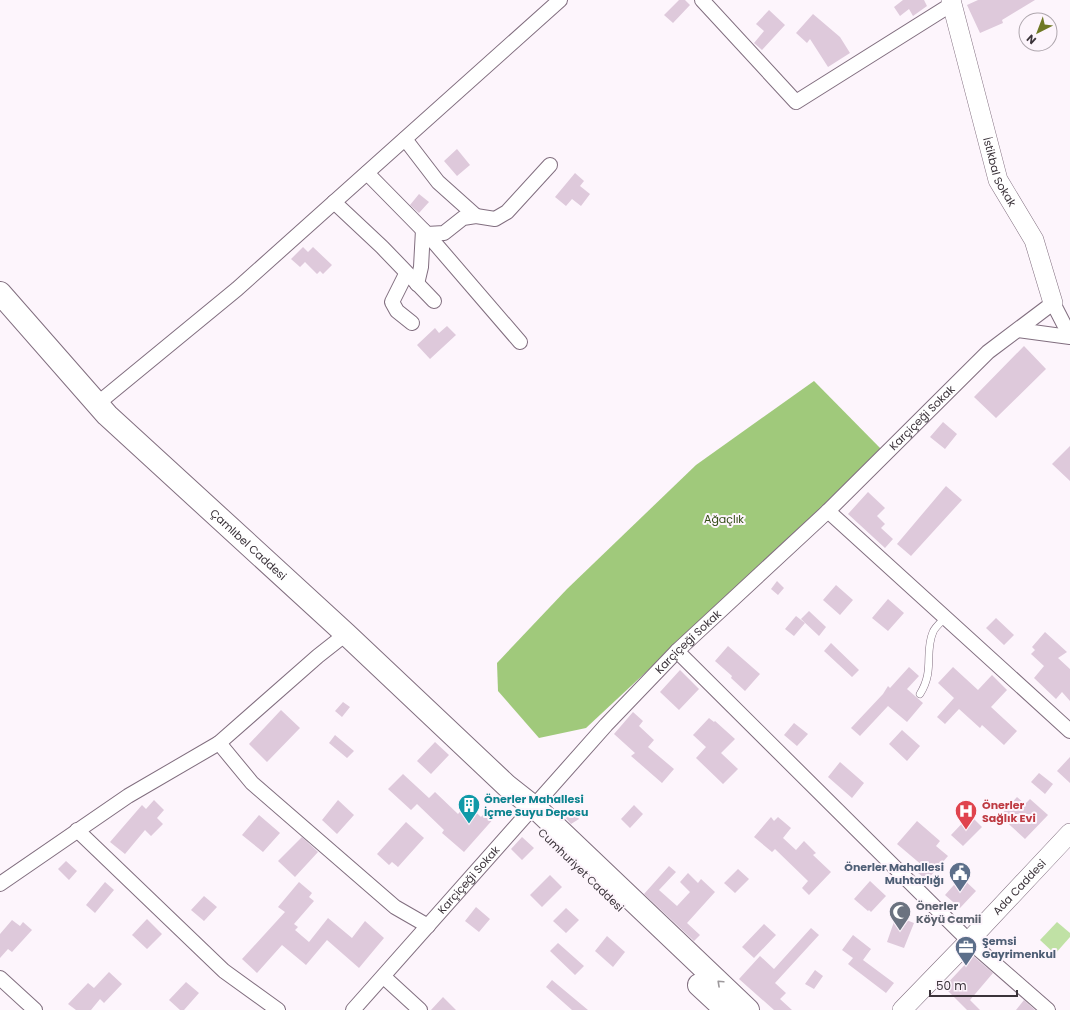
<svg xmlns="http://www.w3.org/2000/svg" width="1070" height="1010" font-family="Poppins,sans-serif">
<rect width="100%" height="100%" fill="#fdf5fc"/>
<path fill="#c0e1a5" d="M1057 922 1070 933V937L1055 954 1040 940Z"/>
<path fill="#a0c97b" d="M814 381 883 451 586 728 539 738 498 691 497 663 567 589 696 465Z"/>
<path fill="#dec9db" d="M679 0H685L690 5 673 23 664 15Z
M903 0H924L927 6 913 16 909 9 900 16 894 7Z
M978 0H1035L1002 20 1003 23 980 33 967 5Z
M769 10 785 25 762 50 754 43 764 31 756 24Z
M813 14 840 37 850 53 828 67 810 39 807 43 796 33Z
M457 149 470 165 457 176 444 161Z
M575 173 584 181 580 186 590 194 581 206 572 199 566 206 555 197Z
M419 194 429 202 419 213 410 205Z
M303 247 308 252 313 247 332 265 323 274 320 271 317 274 305 262 300 267 291 259Z
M447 326 456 335 430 359 417 345 435 328 439 333Z
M1024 346 1046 369 996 418 974 397Z
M943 422 957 434 945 449 930 437Z
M1070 446V481L1052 464Z
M946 486 962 500 911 556 897 544Z
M868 492 885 508 877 516 885 524 881 528 893 539 885 548 848 514Z
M777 581 784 588 778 595 771 589Z
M836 585 853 600 840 615 823 600Z
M888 599 904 613 888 631 872 618Z
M809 611 826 627 819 636 801 619Z
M796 616 805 623 794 636 785 629Z
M996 618 1014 635 1004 645 986 628Z
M1045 632 1067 652 1058 658 1070 669V701L1062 692 1056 699 1034 678 1044 666 1031 654 1035 650 1032 647Z
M831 643 859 670 852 677 824 651Z
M728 646 760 674 745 691 731 678 732 676 715 661Z
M909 667 919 676 907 689 923 703 907 722 888 706 860 736 851 728 883 694 888 686 890 688Z
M953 667 978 690 992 675 1007 690 991 707 1017 731 1004 745 982 725 980 728 959 709 945 724 937 717 954 698 938 683Z
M680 670 699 689 679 710 660 692Z
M343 702 350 707 342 717 335 711Z
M281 710 300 728 267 762 249 744Z
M633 712 643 721 639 726 654 740 648 747 674 769 662 783 631 756 635 753 614 734Z
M709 718 714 722 715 721 735 739 721 753 738 769 723 784 696 758 706 747 693 735Z
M794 723 808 734 797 746 784 735Z
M902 730 920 746 907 761 889 744Z
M335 735 354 751 347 758 329 743Z
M435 742 449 755 431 774 417 761Z
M1070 757V783L1057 771Z
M840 762 864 783 852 798 828 777Z
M1039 773 1053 784 1045 794 1031 782Z
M403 774 429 798 435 792 458 814 467 804 481 817 487 810 495 817 464 852 442 833 444 830 417 804 411 810 388 789Z
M1017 797 1025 804 1030 799 1048 815 1025 839 1000 816Z
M154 800 164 810 157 818 163 824 151 836 145 830 125 854 110 842 142 805 146 809Z
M338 800 354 815 337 834 322 820Z
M634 805 643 814 630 828 621 819Z
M573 810 579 819 571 824 564 816Z
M259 815 280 833 263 852 242 835Z
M970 815 982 827 963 846 951 835Z
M771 817 774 821 778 817 791 828 783 838 796 850 804 841 816 853 813 855 831 872 809 895 802 888 808 881 775 849 772 852 754 837Z
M917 821 940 841 936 846 948 856 927 880 918 873 923 866 897 844Z
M406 822 424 838 398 867 392 862 389 865 377 854Z
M302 837 318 852 295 877 278 861Z
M522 837 534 848 522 860 511 849Z
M66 861 77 871 69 880 58 869Z
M669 866 676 872 659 890 677 906 690 892 680 882 688 873 698 883 701 879 715 892 687 923 700 935 694 941 644 894Z
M738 869 749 879 735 893 724 883Z
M550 875 562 887 542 907 530 895Z
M961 877 976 891 960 908 945 895Z
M870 881 886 896 871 912 869 910 868 911 854 899Z
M105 882 114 890 95 913 86 905Z
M299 882 312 893 309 897 314 901 294 924 298 927 295 930 309 942 328 918 352 938 365 921 384 938 359 968 327 940 306 965 282 945 257 973 242 959 285 912 278 907Z
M204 896 217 907 204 921 191 910Z
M476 907 490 919 479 932 465 921Z
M566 908 579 920 566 933 553 921Z
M896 916 914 923 904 948 887 942Z
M147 919 162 934 147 949 132 935Z
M12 920 20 926 23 922 32 930 12 952 8 949 0 958V934Z
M764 924 776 935 754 958 742 947Z
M811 928 819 935 775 983 786 993 780 999 792 1010H774L739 979 760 956 774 969Z
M853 935 871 949 863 960 894 983 886 993 848 964 853 958 842 950Z
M607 936 625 952 613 967 595 951Z
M558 943 584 966 575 975 550 951Z
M973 956 993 973 970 1000 980 1010H967L944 987Z
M815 970 823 976 814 989 805 984Z
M109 972 122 984 104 1003 100 999 91 1010H76L68 1004 88 983 94 988Z
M552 980 588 1010H572L546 987Z
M186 982 199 993 184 1010H180L169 1000Z
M443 997 456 1010H431Z
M1024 1000 1035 1010H1016Z"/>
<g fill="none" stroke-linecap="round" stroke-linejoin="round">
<g stroke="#816e7f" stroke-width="8">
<path id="lane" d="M920 694C935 670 924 653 933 632 935 627 941 622 945 618"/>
</g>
<g stroke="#816e7f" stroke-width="16">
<g id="street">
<path d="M702 0 796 102 952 4"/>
<path d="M405 139 438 182 476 216"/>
<path d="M367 173 427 234 520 342"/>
<path d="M334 202 382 247 434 301"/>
<path d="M427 234 444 233 463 218 476 216 495 219 507 212 550 165"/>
<path d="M406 274 392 302 397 311 412 323"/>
<path d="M417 284 421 267 423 230"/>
<path d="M1018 330 1070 337"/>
<path d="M97 404 237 289 560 0"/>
<path d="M828 511 1070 731"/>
<path d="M677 651 969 941 1048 1010"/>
<path d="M219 743 252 783 395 907 428 926"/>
<path d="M77 830 224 971 278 1010"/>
<path d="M0 884 128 796 219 743 318 656 346 634"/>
<path d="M384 977 420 1010"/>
<path d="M0 978 35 1010"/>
<path id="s1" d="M353 1010 606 725 677 651 828 511 988 352 1053 303 1070 336"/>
</g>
</g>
<g stroke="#816e7f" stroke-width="20">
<g id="secondary">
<path id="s2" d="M951 0 998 180 1034 240 1053 303"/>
<path id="s3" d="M902 1010 965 945 1070 833"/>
</g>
</g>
<g stroke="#816e7f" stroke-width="24">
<g id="primary">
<path id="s4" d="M0 293 107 415 346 634 507 786 540 812 748 1010"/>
<path d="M699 985 726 1010"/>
</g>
</g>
<use href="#lane" stroke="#fff" stroke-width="7"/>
<use href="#street" stroke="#fff" stroke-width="14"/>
<use href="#secondary" stroke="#fff" stroke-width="19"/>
<use href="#primary" stroke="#fff" stroke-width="22"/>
</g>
<defs><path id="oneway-chevron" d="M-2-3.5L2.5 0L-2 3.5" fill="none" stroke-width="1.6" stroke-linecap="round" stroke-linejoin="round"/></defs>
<use stroke="#9d999c" href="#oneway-chevron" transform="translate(720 983) rotate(-137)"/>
<defs>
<g id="building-pin" transform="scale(1.15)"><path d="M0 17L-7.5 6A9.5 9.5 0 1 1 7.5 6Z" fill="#0f9aa8" stroke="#fdf5fc"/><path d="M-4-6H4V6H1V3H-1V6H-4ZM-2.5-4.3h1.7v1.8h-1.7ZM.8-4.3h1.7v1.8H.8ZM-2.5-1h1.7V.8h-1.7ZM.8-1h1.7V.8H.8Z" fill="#fff"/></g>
<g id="hospital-pin" transform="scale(1.15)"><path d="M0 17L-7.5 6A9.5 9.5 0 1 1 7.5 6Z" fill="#e0444e" stroke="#fdf5fc"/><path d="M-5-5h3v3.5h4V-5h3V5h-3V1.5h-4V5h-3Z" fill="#fff"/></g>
<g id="civic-pin" transform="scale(1.15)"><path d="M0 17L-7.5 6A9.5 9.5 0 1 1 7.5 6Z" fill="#5c6f8a" stroke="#fdf5fc"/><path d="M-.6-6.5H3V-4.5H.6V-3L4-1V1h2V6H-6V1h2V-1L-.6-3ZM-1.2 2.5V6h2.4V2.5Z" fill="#fff"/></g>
<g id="mosque-pin" transform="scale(1.15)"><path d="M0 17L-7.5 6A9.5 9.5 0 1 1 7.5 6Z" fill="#6b7280" stroke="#fdf5fc"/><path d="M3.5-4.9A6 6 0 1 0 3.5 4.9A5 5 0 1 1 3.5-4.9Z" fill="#fff"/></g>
<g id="office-pin" transform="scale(1.15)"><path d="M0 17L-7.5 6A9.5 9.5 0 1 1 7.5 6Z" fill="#5c6f8a" stroke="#fdf5fc"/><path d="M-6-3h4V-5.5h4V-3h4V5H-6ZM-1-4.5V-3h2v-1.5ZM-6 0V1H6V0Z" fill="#fff"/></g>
</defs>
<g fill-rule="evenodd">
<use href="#building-pin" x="469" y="805"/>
<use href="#hospital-pin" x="966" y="811"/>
<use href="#civic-pin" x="960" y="873"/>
<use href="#mosque-pin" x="900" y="912"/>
<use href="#office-pin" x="966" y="947"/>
</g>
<g text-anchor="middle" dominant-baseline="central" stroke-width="4" stroke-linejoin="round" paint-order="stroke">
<g font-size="11" fill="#3b333a" stroke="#fdf5fc">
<text stroke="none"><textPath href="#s2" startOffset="179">İstikbal Sokak</textPath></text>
<text stroke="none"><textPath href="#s1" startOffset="822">Karçiçeği Sokak</textPath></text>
<text stroke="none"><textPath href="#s4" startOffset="354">Çamlıbel Caddesi</textPath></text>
<text stroke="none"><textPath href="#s1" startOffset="498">Karçiçeği Sokak</textPath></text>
<text transform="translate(581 870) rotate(44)">Cumhuriyet Caddesi</text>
<text stroke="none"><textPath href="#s1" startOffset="174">Karçiçeği Sokak</textPath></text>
<text stroke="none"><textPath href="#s3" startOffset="170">Ada Caddesi</textPath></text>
</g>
<g font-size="11" fill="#324c15" stroke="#fdf5fc">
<text x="724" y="519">Ağaçlık</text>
</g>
<g font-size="11" font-weight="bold" fill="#0d838f" stroke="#fdf5fc" text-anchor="start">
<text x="484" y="799">Önerler Mahallesi<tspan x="484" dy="13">İçme Suyu Deposu</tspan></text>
</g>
<g font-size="11" font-weight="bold" fill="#be3a42" stroke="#fdf5fc" text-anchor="start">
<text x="982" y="805">Önerler<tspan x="982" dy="13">Sağlık Evi</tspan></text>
</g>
<g font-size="11" font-weight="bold" fill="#4e5e75" stroke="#fdf5fc" text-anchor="end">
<text x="944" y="867">Önerler Mahallesi<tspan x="944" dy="13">Muhtarlığı</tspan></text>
<text x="982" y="941" text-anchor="start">Şemsi<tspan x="982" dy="13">Gayrimenkul</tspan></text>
</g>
<g font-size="11" font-weight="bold" fill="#5b616d" stroke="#fdf5fc" text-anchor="start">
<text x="916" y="906">Önerler<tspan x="916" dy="13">Köyü Camii</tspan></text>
</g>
</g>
<g transform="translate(1038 32) rotate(222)"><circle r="19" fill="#fdf5fc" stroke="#afa7ae"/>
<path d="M0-3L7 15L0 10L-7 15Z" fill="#6f7924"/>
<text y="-6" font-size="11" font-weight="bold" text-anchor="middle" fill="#3b333a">N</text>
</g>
<path d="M930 990v6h87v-6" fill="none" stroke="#3b333a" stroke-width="2"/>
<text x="936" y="990" font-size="12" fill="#3b333a" stroke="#fdf5fc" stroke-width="3" paint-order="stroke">50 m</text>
</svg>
